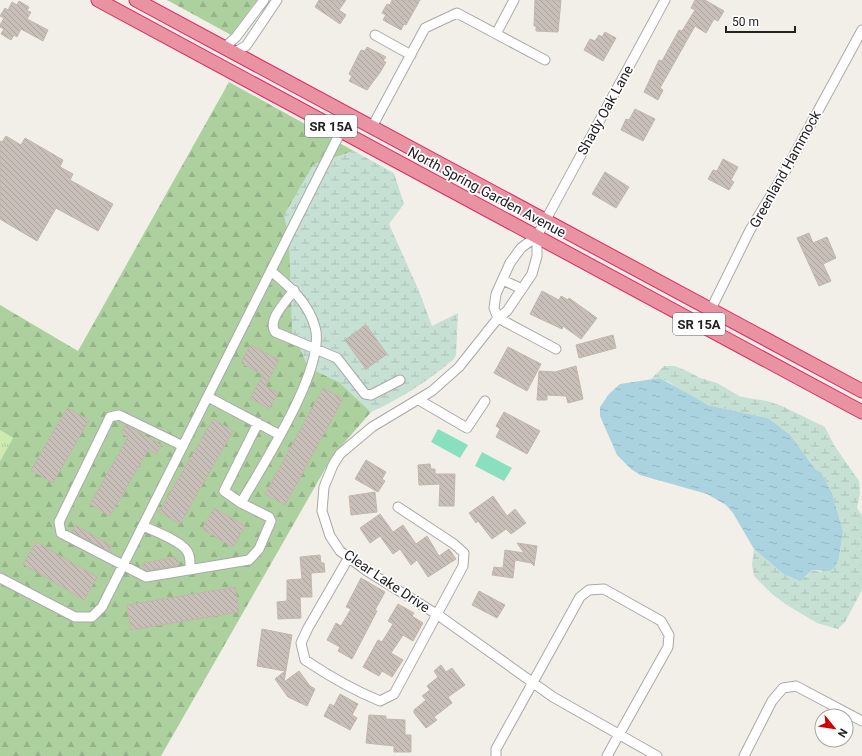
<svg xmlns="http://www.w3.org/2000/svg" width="862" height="756" font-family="Roboto,sans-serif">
<defs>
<pattern id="grass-tufts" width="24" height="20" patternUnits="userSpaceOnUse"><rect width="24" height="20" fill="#cdebb0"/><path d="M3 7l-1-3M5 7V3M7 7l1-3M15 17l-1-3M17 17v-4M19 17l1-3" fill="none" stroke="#b0c997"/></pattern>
<pattern id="forest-firs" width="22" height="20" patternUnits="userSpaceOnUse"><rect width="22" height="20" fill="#add19e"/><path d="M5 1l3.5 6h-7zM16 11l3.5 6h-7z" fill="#95b388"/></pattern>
<pattern id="wetland-marsh" width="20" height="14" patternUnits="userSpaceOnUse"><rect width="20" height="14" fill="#c6e0d4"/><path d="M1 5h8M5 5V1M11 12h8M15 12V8" fill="none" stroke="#aac0b6"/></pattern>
<pattern id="water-ripples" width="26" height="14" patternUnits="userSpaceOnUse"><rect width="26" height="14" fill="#aad3df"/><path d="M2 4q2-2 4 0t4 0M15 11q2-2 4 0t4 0" fill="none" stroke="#92b5bf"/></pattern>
<pattern id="building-back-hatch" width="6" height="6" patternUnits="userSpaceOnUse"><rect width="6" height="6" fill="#c7bfb8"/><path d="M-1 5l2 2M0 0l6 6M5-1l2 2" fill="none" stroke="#aba49e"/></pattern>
</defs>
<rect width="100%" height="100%" fill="#f2efe9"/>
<path fill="url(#grass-tufts)" d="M0 430 13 438 0 461Z"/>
<path fill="url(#forest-firs)" d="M167 0H257L231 35Z
M229 82 354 151 313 165 289 240 308 367 339 382 371 412 332 457 161 756H0V461L13 438 0 430V305L78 351Z"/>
<path fill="url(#wetland-marsh)" d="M354 151 394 173 404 204 389 224 419 291 432 326 458 313 456 355 453 360C427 381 401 399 371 412L339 382 308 367 292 331 289 240 284 215 313 165Z
M664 366H675L687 371 700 378 717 383 741 397 767 401 782 406 825 427 834 445 859 481 860 493 857 508 862 515V590L845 622 838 629 817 623 787 605 772 594 754 576 752 565 754 549 782 573 805 577 812 570 821 572 839 558 843 531 832 493 821 472 815 469 797 445 768 418 708 405 689 396 669 382 660 378 651 379Z"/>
<path fill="#88e0be" d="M438 429 468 445 460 458 431 442Z
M482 452 512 468 504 481 475 466Z"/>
<path fill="url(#water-ripples)" d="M660 378 708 405 768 418 790 435 815 469 821 472 832 493 843 531 839 558 835 567 830 571 812 570 800 581 782 573 754 549 733 513 726 505 707 494 640 475 631 469 617 455 600 416V407L609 394 620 384Z"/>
<path fill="url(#building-back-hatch)" stroke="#c4b6ab" d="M319 0H346L339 10 346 15 340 24 315 7Z
M392 0H420L406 25 404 24 401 30 383 20 386 15 382 13 387 4 390 5Z
M535 0H561L558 32 536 31V26H534Z
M695 0H705L724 11 718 21 714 19 706 33 695 26 660 88 663 90 658 100 644 92 659 60 662 61 679 30 682 31 695 10 691 8Z
M19 1 29 7 27 11 31 12 27 19 48 30 43 41 21 29 17 37 14 35 11 40 1 34 4 29 0 27V25L4 18 0 16 5 8 8 10 12 2 17 5Z
M605 32 616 38 603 61 584 50 590 39 595 41 599 35 602 37Z
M367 47 386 57 383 61 386 62 381 71 367 90 349 81 352 76 349 74 361 50 365 51Z
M635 109 655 119 643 141 621 130 626 119 629 120Z
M6 136 21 145 25 138 63 160 60 167 73 174 70 180 113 204 98 231 56 208 37 241 0 219V141L2 142Z
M723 159 738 167 731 180 734 182 729 190 708 179 713 170 717 171Z
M605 172 629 187 616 208 592 194Z
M809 233 813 243 827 237 836 258 823 264 831 281 819 286 797 238Z
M542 291 559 300 561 296 568 300 569 298 597 318 581 339 563 326 562 329 530 314Z
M366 325 387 354 366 369 345 340Z
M613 335 616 348 579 358 576 345Z
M250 345 279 360 265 386 278 393 269 409 250 398 263 375 241 363Z
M508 347 541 364 527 391 494 373Z
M576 366 583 399 568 403 566 396 547 395V400H537L539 371 555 372Z
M323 388 343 399 285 505 265 494Z
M67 408 89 420 53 483 31 470Z
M504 412 540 431 527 454 496 437 500 429 496 426Z
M213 419 233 431 180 524 159 512Z
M126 425 161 445 156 454 149 449 110 516 90 504 128 437 121 433Z
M366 460 386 472 382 479 385 481 378 492 355 479Z
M430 464 431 469H435V474H455L454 506H439L440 484 419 485 418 465Z
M375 492 377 512 351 515 349 496Z
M493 496 507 516 515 509 526 523 511 534 506 529 492 539 478 521 476 523 469 513Z
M214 508 245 526 233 547 202 529Z
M380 514 393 532 403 525 416 544 427 536 439 556 449 549 456 559 428 577 417 560 411 565 400 549 393 554 380 536 370 543 360 528Z
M75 525 112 546 109 551 72 532Z
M36 542 97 577 84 600 23 564Z
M517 543 537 546 534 566 531 563 515 560 513 578 492 575 494 567 503 568 505 550 524 553Z
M320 555 321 563H324L325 572 311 573 312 597H300L301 618 278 619 277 602 287 601V580L302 579 300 557Z
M177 557 179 565 147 571 144 569 143 563Z
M361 578 385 592 375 610 377 611 352 659 338 651 340 647 327 640 336 623 341 626 351 609 346 607Z
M235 587 239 612 131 630 127 605Z
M479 591 505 605 497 618 472 605Z
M398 604 414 613 412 616 423 623 413 641 403 635 391 653 403 660 392 677 382 671 379 676 363 667 378 640 382 642 393 624 388 621Z
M262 629 292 635 284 682 299 671 310 686 315 689 307 706 288 697 275 679 285 671 257 666Z
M441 665 446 672 452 668 465 685 448 697 452 703 434 717 437 720 426 728 414 713V710L426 700 422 696 430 690 427 686 438 677 434 671Z
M340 694 358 704 352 715 357 718 350 730 324 716 330 704 334 706Z
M369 715 386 716V719L405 720V735H411V752H394V746L366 743Z"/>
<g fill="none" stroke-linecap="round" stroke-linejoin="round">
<g stroke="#a9a9a9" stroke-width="11">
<path id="minor" d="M496 34 514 0
M375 35 411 55
M224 48 236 37 264 0
M233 53 246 46 277 0
M372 127 425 28 457 13 545 60
M537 236V256L532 274 507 311 498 318 459 367 432 391 372 427 340 454 333 465 324 487 322 511 330 536 340 551 367 571 438 615 553 697 657 756
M503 280 522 289
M294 290C287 301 267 319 275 332L337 358 365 394 371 395 400 380
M711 309 750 230 782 177 862 30
M498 318 494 308 496 294 510 263 521 248 537 236 665 0
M498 318 556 349
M208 397 280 435
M419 400 467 428 485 401
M183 446 119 415 110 417 59 522 61 533 146 577 249 560 259 549 271 521 269 517 241 503 224 491 258 423
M241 503C262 466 327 367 315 327 308 302 290 287 271 271
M143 526C154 531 181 541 187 551 191 557 190 564 190 570
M349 557 308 628 301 643 305 660C329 676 353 690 380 701L394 694 463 566 464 553 454 544 398 507
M0 578 75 617H92L102 607 341 131
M496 756V749L580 597 589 590 604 589 661 621 669 635 668 647 607 756
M744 756 772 701 783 688 796 686 862 721"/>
</g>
<g stroke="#dc2a67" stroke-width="15">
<path id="highway" d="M98 0 862 412
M136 0 862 391"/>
</g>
<use href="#minor" stroke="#fff" stroke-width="9"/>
<use href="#highway" stroke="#e892a2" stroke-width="13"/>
</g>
<g text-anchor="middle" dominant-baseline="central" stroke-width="3.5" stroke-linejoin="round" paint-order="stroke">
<g fill="#fff" stroke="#646464" stroke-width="1">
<rect x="305" y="115" width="52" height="22" rx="3"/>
<rect x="673" y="313" width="52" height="22" rx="3"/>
</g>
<g font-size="13" font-weight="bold" fill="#222">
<text x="331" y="126">SR 15A</text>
<text x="699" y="324">SR 15A</text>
</g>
<g font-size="14" fill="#222" stroke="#fff">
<text transform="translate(605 110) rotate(-61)">Shady Oak Lane</text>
<text transform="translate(785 169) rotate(-61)">Greenland Hammock</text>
<text transform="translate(487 192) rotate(28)">North Spring Garden Avenue</text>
<text transform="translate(387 581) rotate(34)">Clear Lake Drive</text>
</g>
</g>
<g transform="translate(834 728) rotate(120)"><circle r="19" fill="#ffffff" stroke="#a7a7a7"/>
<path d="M0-3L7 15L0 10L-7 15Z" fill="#d40000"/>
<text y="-6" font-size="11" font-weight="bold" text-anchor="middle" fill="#222222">N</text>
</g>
<path d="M726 26v6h69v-6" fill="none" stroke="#222222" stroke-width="2"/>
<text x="732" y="26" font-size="12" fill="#222222" stroke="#ffffff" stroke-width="3" paint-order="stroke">50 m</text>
</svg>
